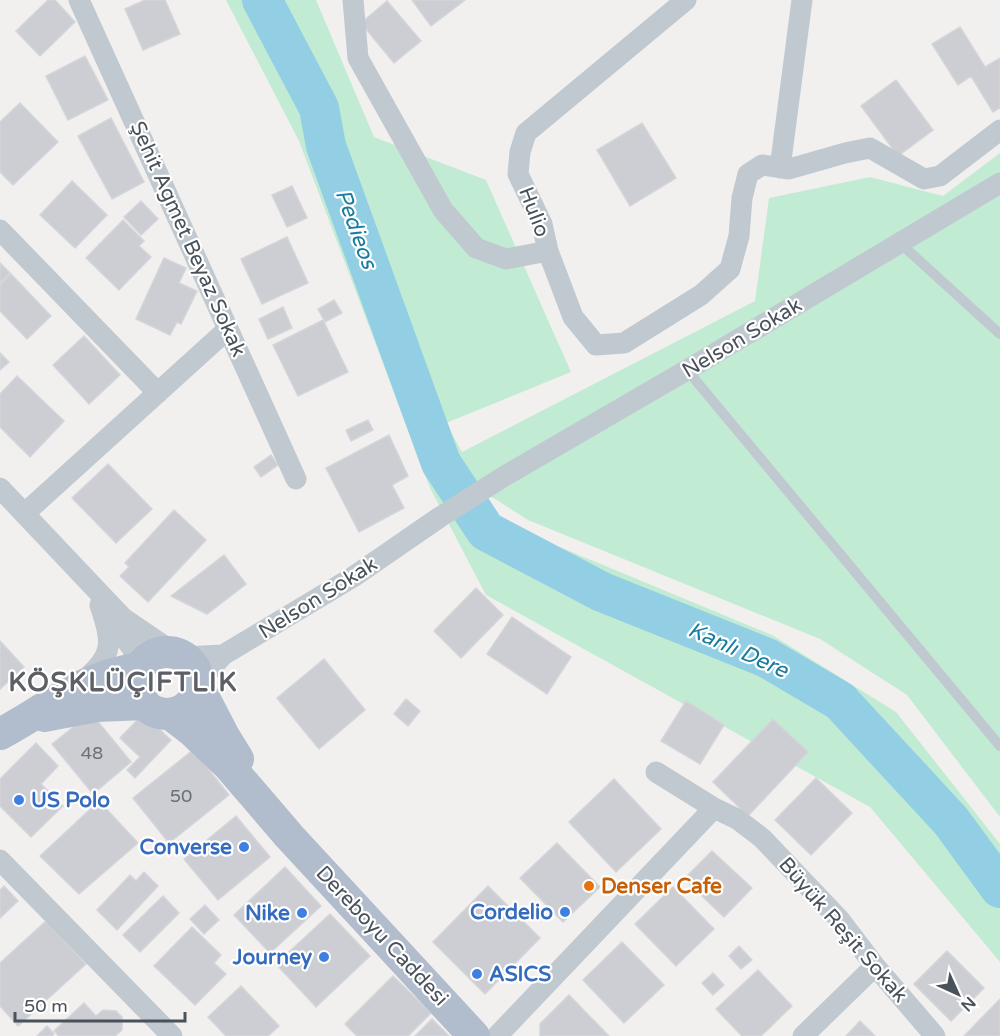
<svg xmlns="http://www.w3.org/2000/svg" width="1000" height="1036" font-family="'Varela Round',sans-serif">
<rect width="100%" height="100%" fill="#f2f0ef"/>
<path fill="#c2ebd4" d="M226 0H316L374 137 486 180 571 372 446 423 462 452 755 301 769 198 870 177 943 196 1000 153V817L907 695 820 639 528 520 484 492 497 517 526 533 772 635 896 712 1000 844V962L870 807 486 595 430 488 299 141Z"/>
<g fill="none" stroke-linecap="round" stroke-linejoin="round">
<path stroke="#93cfe4" stroke-width="40" d="M262 0 319 108 326 146 441 463 486 531 602 592 767 658 840 701 951 821 1000 888"/>
</g>
<path fill="#cdced3" stroke="#d4d5da" stroke-width="1.5" d="M48 0H55L75 22 40 56 16 31Z
M145 0H165L180 34 143 50 125 9Z
M412 0H465L431 26Z
M387 1 421 41 394 63 361 23Z
M960 27 985 67 1000 58V108L993 112 971 76 958 85 932 44Z
M85 56 108 100 68 120 46 76Z
M896 80 933 130 898 156 861 106Z
M20 103 58 142 13 185 0 172V122Z
M111 118 144 182 112 199 78 136Z
M642 123 676 178 630 206 597 150Z
M72 181 107 215 75 248 40 215Z
M292 186 307 218 287 227 272 195Z
M141 201 158 219 141 235 124 217Z
M123 220 144 241 139 246 151 257 119 290 86 258Z
M287 237 308 283 262 304 241 259Z
M164 258 186 268 179 283 197 291 181 324 177 322 170 335 136 319Z
M0 263 10 273 0 283Z
M11 274 51 316 27 339 0 311V285Z
M334 300 342 313 325 322 318 309Z
M283 307 292 328 268 339 259 319Z
M323 320 348 372 298 396 273 345Z
M84 336 120 375 89 404 53 365Z
M0 353 9 362 0 370Z
M17 376 64 421 30 457 0 427V394Z
M368 420 373 430 351 441 346 430Z
M389 435 408 476 392 485 404 508 359 532 326 468Z
M271 455 278 465 261 477 254 467Z
M108 464 152 509 116 543 72 498Z
M174 510 206 540 148 602 120 576 129 567 125 563Z
M224 555 246 584 207 614 171 596Z
M476 588 503 615 461 658 434 631Z
M512 617 571 657 547 694 487 654Z
M0 641 24 667 0 689Z
M324 659 365 710 319 749 277 698Z
M406 699 420 711 408 726 394 714Z
M686 701 724 725 700 764 661 741Z
M91 713 131 762 93 794 52 744Z
M143 714 171 740 135 778 127 770 140 757 120 738Z
M773 719 808 752 748 816 713 782Z
M36 743 58 766 41 784 63 806 31 837 0 806V779Z
M193 750 229 795 169 843 133 798Z
M816 778 852 813 811 855 775 820Z
M614 779 661 829 616 872 569 822Z
M99 801 138 843 79 894 40 856Z
M236 816 270 857 218 900 184 859Z
M557 843 600 887 563 922 520 878Z
M712 851 752 888 724 917 684 879Z
M285 867 321 906 270 953 234 915Z
M144 872 158 886 117 930 97 910 130 875 136 881Z
M4 886 18 901 0 918V890Z
M488 886 540 938 485 994 433 942Z
M673 887 714 929 676 966 635 924Z
M163 896 179 913 140 952 123 935Z
M205 905 219 920 204 934 190 919Z
M330 914 370 956 316 1007 276 964Z
M46 921 86 964 18 1026 0 1006V963Z
M192 927 221 955 214 963 226 974 195 1005 154 966Z
M622 942 664 985 624 1023 583 980Z
M739 946 752 960 741 969 729 956Z
M947 951 984 988 951 1021 914 984Z
M758 970 792 1006 761 1036H742L716 1009Z
M713 973 724 985 713 995 702 983Z
M393 976 431 1013 408 1036H357L345 1024Z
M241 986 279 1026 268 1036H226L208 1017Z
M569 995 609 1036H540V1024Z
M1000 999V1036H964Z
M84 1003 96 1016 103 1010 116 1011 122 1017V1030L115 1036H59L54 1031Z
M432 1019 449 1036H415Z
M860 1021 875 1036H846Z
M47 1026 54 1034 52 1036H37Z"/>
<g fill="none" stroke-linecap="round" stroke-linejoin="round">
<path stroke="#c1c9d0" stroke-width="10" d="M901 244 1000 334
M687 370 1000 746"/>
<path stroke="#c1c9d0" stroke-width="21" d="M79 0 296 479
M353 0 358 58 443 210 476 248 506 259 548 251
M686 0 526 133 520 152 518 174 542 224 548 251 573 317 596 345 624 343 701 295 730 269 739 236 742 198 748 174 762 165 789 169 845 153 870 148 924 179 940 176 1000 130
M780 168 802 0
M0 230 158 393
M0 488 123 618 176 654
M25 513 228 329
M110 617 143 664
M183 657 223 655
M83 681C115 655 112 642 100 605
M198 683 223 655 353 577 440 517 503 477 687 370 1000 183
M656 772 714 808 737 819 762 838 840 920 875 966 935 1036
M0 860 172 1036
M497 1036 714 808
M803 1036 875 966"/>
<path stroke="#b1bdcc" stroke-width="32" d="M136 683a31 31 0 1 1 62 0a31 31 0 1 1-62 0Z
M198 686 225 738 238 759
M170 714 191 730 229 766 289 836 474 1036
M44 716 97 706 145 704
M0 734C51 707 80 677 140 668"/>
</g>
<g fill="#3f7fe0" stroke="#fff" stroke-width="2">
<circle cx="19" cy="800" r="6"/>
<circle cx="244" cy="847" r="6"/>
<circle cx="565" cy="912" r="6"/>
<circle cx="302" cy="913" r="6"/>
<circle cx="324" cy="957" r="6"/>
<circle cx="477" cy="974" r="6"/>
</g>
<circle fill="#e8710a" stroke="#fff" stroke-width="2" cx="589" cy="886" r="6"/>
<g text-anchor="middle" dominant-baseline="central" stroke-width="4.5" stroke-linejoin="round" paint-order="stroke">
<g font-size="18" fill="#6a7179">
<text x="92" y="753">48</text>
<text x="181" y="796">50</text>
</g>
<g font-size="21" fill="#49525b" stroke="#fff">
<text transform="translate(534 212) rotate(69)">Hulio</text>
<text transform="translate(188 239) rotate(66)">Şehit Agmet Beyaz Sokak</text>
<text transform="translate(742 338) rotate(-31)">Nelson Sokak</text>
<text transform="translate(318 598) rotate(-32)">Nelson Sokak</text>
<text transform="translate(843 930) rotate(49)">Büyük Reşit Sokak</text>
<text transform="translate(382 936) rotate(47)">Dereboyu Caddesi</text>
</g>
<g font-size="21" font-weight="bold" fill="#366cbe" stroke="#fff" text-anchor="end">
<text x="31" y="800" text-anchor="start">US Polo</text>
<text x="232" y="847">Converse</text>
<text x="553" y="912">Cordelio</text>
<text x="290" y="913">Nike</text>
<text x="312" y="957">Journey</text>
<text x="489" y="974" text-anchor="start">ASICS</text>
</g>
<g font-size="21" font-weight="bold" fill="#c56008" stroke="#fff" text-anchor="start">
<text x="601" y="886">Denser Cafe</text>
</g>
<g font-size="22" font-style="italic" fill="#197c9e" stroke="#fff">
<text transform="translate(356 229) rotate(70)">Pedieos</text>
<text transform="translate(738 650) rotate(24)">Kanlı Dere</text>
</g>
<g font-size="27" font-weight="bold" letter-spacing="1.5" fill="#5c5f64" stroke="#fff">
<text x="123" y="682">KÖŞKLÜÇIFTLIK</text>
</g>
</g>
<g transform="translate(958 994) rotate(135)" stroke="#ffffff" stroke-width="4.5" paint-order="stroke">
<path d="M0-4.5L10 22L0 15L-10 22Z" fill="#49525b"/>
<text y="-9" font-size="16" font-weight="bold" text-anchor="middle" fill="#49525b">N</text>
</g>
<path d="M15 1012v9h170v-9" fill="none" stroke="#49525b" stroke-width="3"/>
<text x="24" y="1012" font-size="18" fill="#49525b" stroke="#ffffff" stroke-width="4.5" paint-order="stroke">50 m</text>
</svg>
